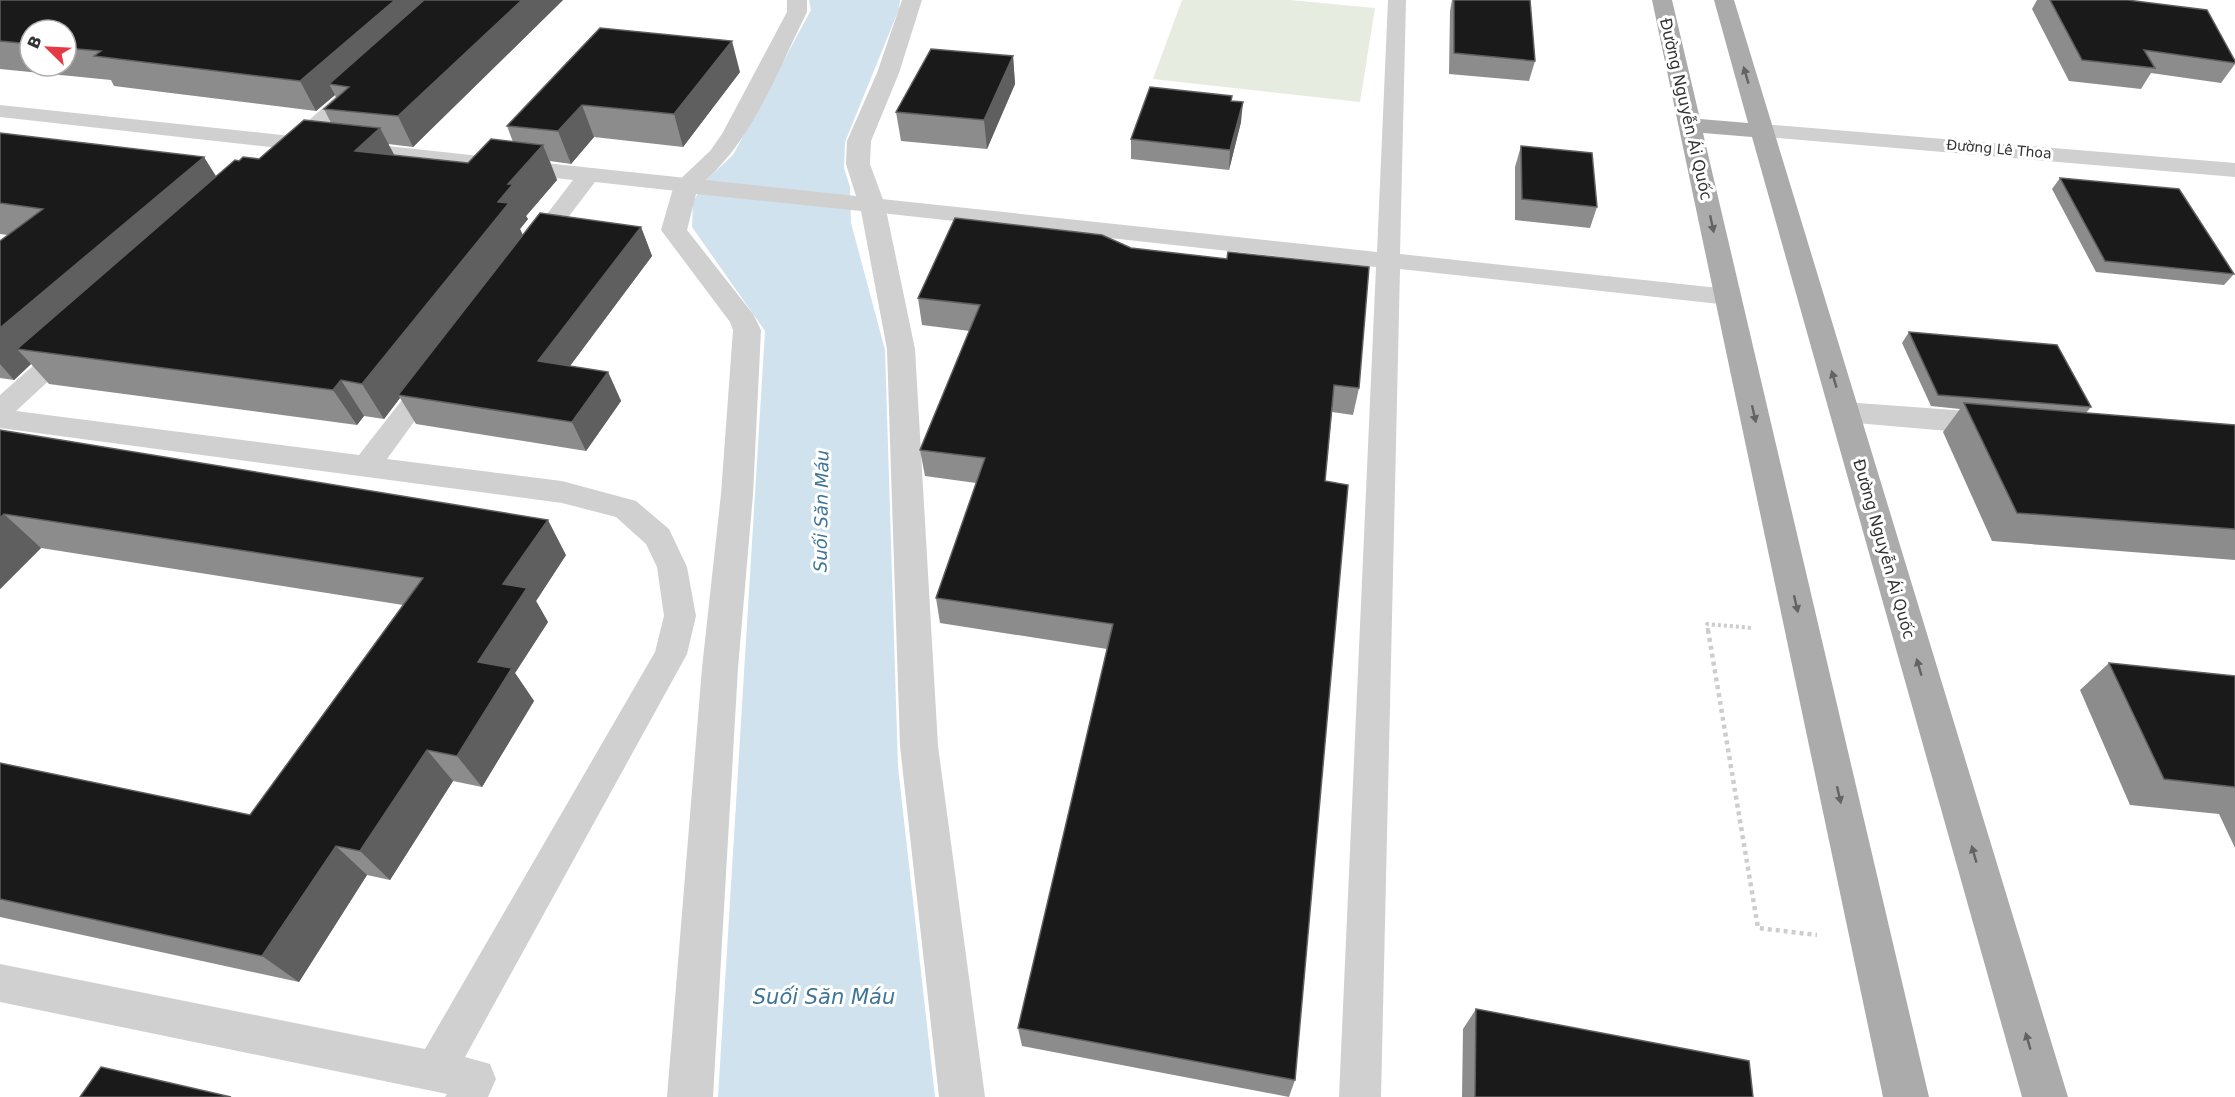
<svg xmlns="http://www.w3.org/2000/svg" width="2235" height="1097" font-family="'DejaVu Sans',sans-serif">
<rect width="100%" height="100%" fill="#fff"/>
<path fill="#e6ecdf" d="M1182 0H1290L1375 8 1360 102 1153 79Z"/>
<path fill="#cfe2ee" d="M809 0H900L899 9 845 142 844 168 850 187 851 223 885 350 898 767 935 1097H718L765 331 692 227 693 202 705 181 733 155 811 10Z"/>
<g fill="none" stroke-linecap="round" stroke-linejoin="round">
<path stroke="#cdcdcd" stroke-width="4" stroke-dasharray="3 3" stroke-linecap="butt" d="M1708 631 1707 624 1752 628"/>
<path stroke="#cdcdcd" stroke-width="4.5" stroke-dasharray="4 4" stroke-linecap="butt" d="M1708 630 1758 928 1817 935"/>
<path fill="#d0d0d0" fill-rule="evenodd" d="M1388 0H1406L1400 254 1728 289 1737 291 1740 297 1737 303 1728 305 1400 269 1381 1097H1339L1376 267 872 212 864 210 861 205 864 200 872 198 1377 252Z
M358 81 365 83 368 87 365 91 313 138 686 178 694 180 697 185 694 190 686 192 595 182 541 253 533 255 525 253 521 248 573 180 301 150 289 156 281 154 279 148 0 117V105L291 136 351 83Z
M71 338 80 340 84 346 80 352 16 411 359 455 423 373 432 370 441 373 445 379 387 459 562 481 636 501 669 529 687 567 696 616 687 654 465 1057 490 1064 496 1079 488 1097H445L447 1094 0 1002V964L425 1049 655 652 664 616 657 567 646 544 616 517 562 503 0 428V395L62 340Z"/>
<path fill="#d0d0d0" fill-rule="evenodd" d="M787 0H807V12C778 70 755 135 706 180L856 196 846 164 847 141 877 73 902 0H922L899 73 871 141 870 164 885 205 915 349 938 746 985 1097H939L900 746 887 349 861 211 696 194 687 230 753 314 761 330 753 494 738 668 713 1097H667L702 668 721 494 733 330 730 322 661 230 674 185 710 151 722 134 787 12Z
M1763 124 2235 163V177L1755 136 1751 131 1755 126Z
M1844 402 1995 413 2006 417 2010 424 2006 431 1995 435 1844 422 1833 419 1829 412 1833 405Z"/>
<path fill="#ababab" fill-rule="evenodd" d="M1652 0H1672L1700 119 1748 123 1714 0H1734L2068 1097H2022L1752 137 1703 133 1929 1097H1883Z"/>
</g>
<path fill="#8c8c8c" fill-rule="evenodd" d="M0 0H563L413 147 388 144 394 155 468 163 513 142 507 126 600 28 740 72 683 147 594 137 571 164 550 161 557 180 526 216 528 219 520 229 523 235 641 227 652 256 570 366 608 372 621 401 586 451 416 424 400 398 384 419 364 416 357 425 49 384 31 364 14 380 0 378V241L8 235 0 234V133L216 176 239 161 259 159 331 123 324 109 336 98 335 95 316 111 114 86 111 80 0 69ZM30 30H66V66H30Z
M1452 0H1530L1535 61 1529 81 1449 74 1450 11Z
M2037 0H2127L2235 61V64L2221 83 2151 73 2141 89 2069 81 2032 9Z
M1013 56 1015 84 987 149 901 141 896 112Z
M1232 101 1241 122 1229 170 1131 159V139Z
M1521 146 1597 207 1590 228 1515 220V167Z
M2060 178 2234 274 2224 285 2096 272 2052 189Z
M955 218 1359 388 1353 415 1332 412 1325 481 1295 1080 1289 1097 1022 1046 1018 1028 1107 649 940 623 936 598 976 483 925 476 920 450 970 331 922 325 918 298Z
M1909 332 2091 407 2086 413 2235 425V560L1992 541 1943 432 1960 409 1931 406 1902 343Z
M0 430 566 555 536 601 548 622 515 673 534 701 482 787 453 781 390 880 367 875 299 982 0 917V763L250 815 403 605 41 548 0 589Z
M2109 663 2235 676V848L2219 814 2130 805 2080 690Z
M1476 1009 1753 1097H1462L1463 1029Z"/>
<path fill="#5f5f5f" d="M395 0H443L329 84 335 95 316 111 300 81Z
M522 0H563L413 147 398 116Z
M732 41 740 72 683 147 674 114Z
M1013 56 1015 84 987 149 984 120Z
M1243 102 1241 122 1229 170 1230 150Z
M582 105 594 137 571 164 558 131Z
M380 128 398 162 355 151Z
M543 145 557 180 526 216 528 219 520 229 524 238 398 395 400 398 384 419 362 384 498 202 508 184Z
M204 157 226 192 17 349 31 364 14 380 0 364V328Z
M641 227 652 256 552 390 538 361Z
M608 372 621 401 586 451 572 422Z
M341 380 364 416 357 425 333 390Z
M4 514 41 548 0 589V518Z
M548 520 566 555 536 601 548 622 515 673 534 701 482 787 457 756 478 662 503 584Z
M427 750 453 781 390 880 360 851Z
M336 846 367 875 299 982 262 956Z"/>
<path fill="#1a1a1a" stroke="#5f5f5f" stroke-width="1.5" d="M0 0H395L300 81 94 56 101 51 66 48V30H30V44L0 41Z
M424 0H522L398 116 324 109 349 87 329 84Z
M1454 0H1530L1535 61 1454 53Z
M2050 0H2127L2207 10 2235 61V63L2144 50 2155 68 2082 60Z
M600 28 732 41 674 114 582 105 558 131 507 126Z
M931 49 1013 56 984 120 896 112Z
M1150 87 1232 96 1231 101 1243 102 1230 150 1131 139Z
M304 120 380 128 355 151 468 163 491 139 543 145 508 184H513L498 202 509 203 362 384 341 380 333 390 17 349 235 160 239 161 243 157 259 159Z
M0 133 204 157 0 328V241L43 209 0 203Z
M1521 146 1592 153 1597 207 1522 199Z
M2060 178 2179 189 2234 274 2105 261Z
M540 213 641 227 538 361 608 372 572 422 398 395Z
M955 218 1102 235 1131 248 1227 259 1228 252 1369 267 1359 388 1334 385 1325 481 1348 485 1295 1080 1018 1028 1113 624 936 598 985 458 920 450 980 305 918 298Z
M1909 332 2057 345 2091 407 1938 395Z
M1964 403 2235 425V529L2017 513Z
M0 430 548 520 503 584 527 588 478 662 512 668 457 756 427 750 360 851 336 846 262 956 0 899V763L250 815 423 578 4 514 0 518Z
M2109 663 2235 676V787L2164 779Z
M1476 1009 1749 1061 1753 1097H1475Z
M101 1067 231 1097H80Z"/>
<defs><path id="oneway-solid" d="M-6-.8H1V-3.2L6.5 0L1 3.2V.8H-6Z" transform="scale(1.5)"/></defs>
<g fill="#636363">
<use href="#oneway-solid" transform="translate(1746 75) rotate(-106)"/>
<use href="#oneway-solid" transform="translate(1712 224) rotate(78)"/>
<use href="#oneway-solid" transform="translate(1834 379) rotate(-106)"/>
<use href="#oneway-solid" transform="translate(1754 414) rotate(77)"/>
<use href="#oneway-solid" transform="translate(1796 604) rotate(77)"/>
<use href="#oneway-solid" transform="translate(1919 667) rotate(-106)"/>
<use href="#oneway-solid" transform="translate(1839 795) rotate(77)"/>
<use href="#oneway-solid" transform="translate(1974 854) rotate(-106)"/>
<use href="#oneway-solid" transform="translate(2028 1041) rotate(-106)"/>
</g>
<g text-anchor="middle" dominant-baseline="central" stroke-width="6" stroke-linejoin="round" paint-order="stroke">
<g font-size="14" fill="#333" stroke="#fff">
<text transform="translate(1999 149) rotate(5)">Đường Lê Thoa</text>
</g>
<g font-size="16" fill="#333" stroke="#fff">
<text transform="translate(1686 109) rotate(77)">Đường Nguyễn Ái Quốc</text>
<text transform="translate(1884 549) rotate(74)">Đường Nguyễn Ái Quốc</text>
</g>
<g font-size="18" font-style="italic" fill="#3f7597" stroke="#fff">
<text transform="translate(821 511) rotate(-89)">Suối Săn Máu</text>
</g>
<g font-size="21" font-style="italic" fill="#3f7597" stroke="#fff">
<text x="824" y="997">Suối Săn Máu</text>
</g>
</g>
<g transform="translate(48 48) rotate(294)"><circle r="28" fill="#ffffff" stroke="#adadad" stroke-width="1.5"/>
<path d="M0-4.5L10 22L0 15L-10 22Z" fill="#e63946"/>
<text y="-9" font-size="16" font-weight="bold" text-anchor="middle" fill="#333333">B</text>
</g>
</svg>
